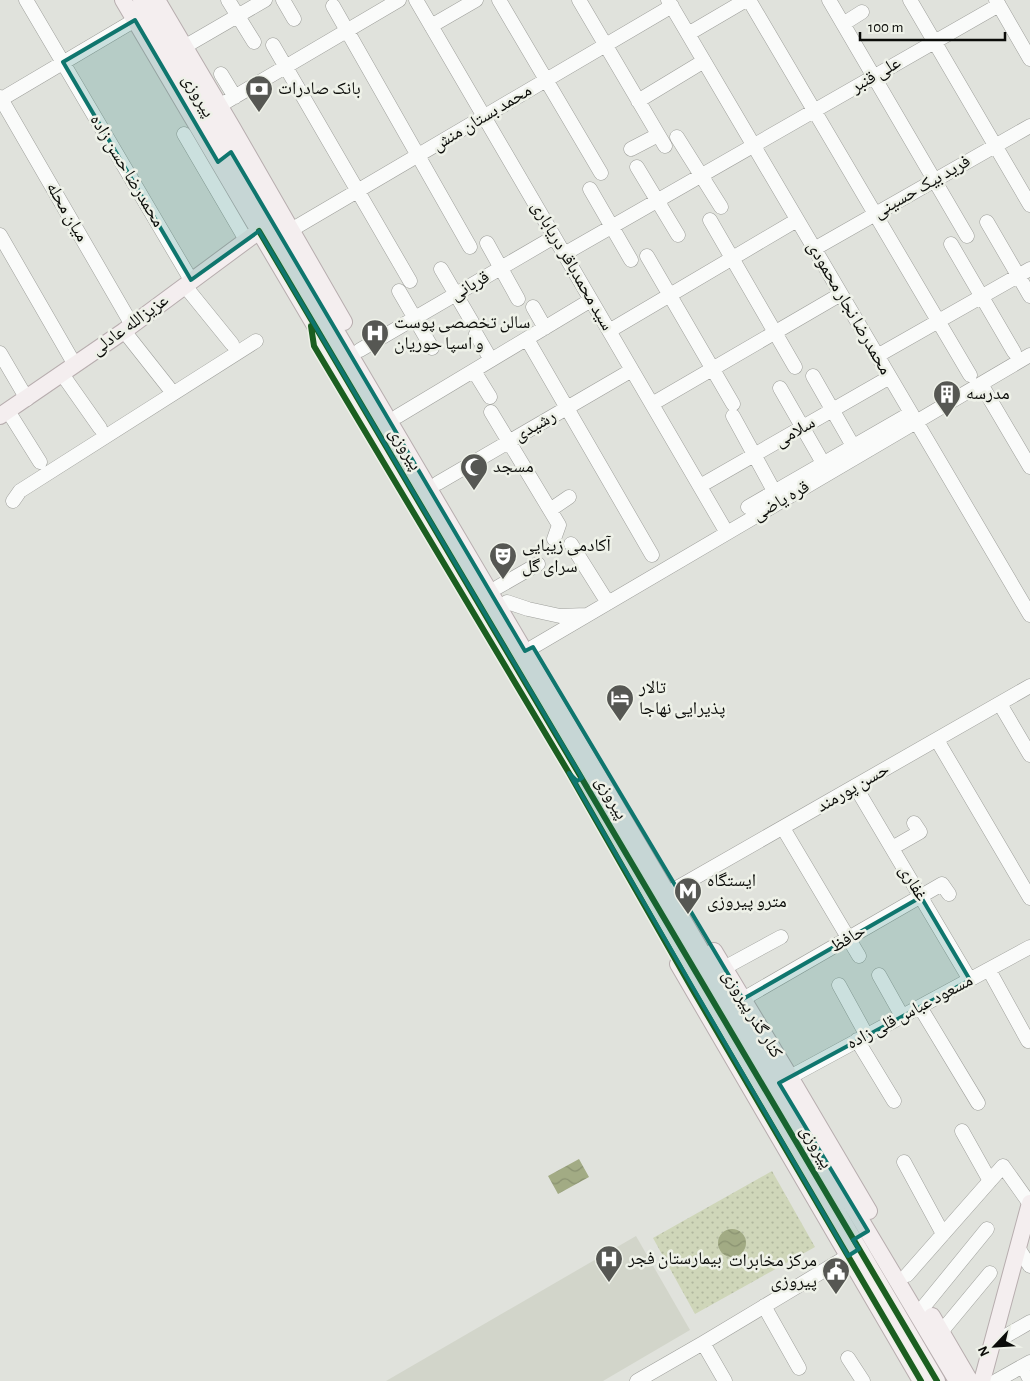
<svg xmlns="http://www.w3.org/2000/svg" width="1030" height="1381" font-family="'Alegreya Sans','Noto Naskh Arabic',sans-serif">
<defs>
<pattern id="grass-dots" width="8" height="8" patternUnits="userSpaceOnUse" patternTransform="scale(1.25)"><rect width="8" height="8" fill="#cfd6b9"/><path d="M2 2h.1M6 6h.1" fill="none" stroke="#b0b69e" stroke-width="1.8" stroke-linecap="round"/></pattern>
<pattern id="water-waves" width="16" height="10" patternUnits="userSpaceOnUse" patternTransform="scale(1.25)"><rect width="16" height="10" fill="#a2ab84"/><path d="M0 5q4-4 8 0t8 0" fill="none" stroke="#8a9271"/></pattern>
</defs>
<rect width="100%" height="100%" fill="#e0e2dc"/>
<path fill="#d2d5ca" d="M636 1236 690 1330 603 1381H386Z"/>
<path fill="url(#grass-dots)" d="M772 1171 815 1247 695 1314 653 1238Z"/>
<path fill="url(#water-waves)" d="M579 1159 589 1177 558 1194 548 1176Z
M718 1243a14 14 0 1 1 28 0a14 14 0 1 1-28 0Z"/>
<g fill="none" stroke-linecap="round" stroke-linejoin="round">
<g stroke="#9e9f9b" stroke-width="15">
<path id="minor" d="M26 0 191 280
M228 0 254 42
M283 0 294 19
M416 0 727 533
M499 0 601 173
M579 0 665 146
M668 0 1030 615
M749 0 970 375
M829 0 967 236
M910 0 1030 205
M996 0 1030 59
M333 6 470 247
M843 24 862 12
M431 26 476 0
M688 34 746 0
M273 45 410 281
M184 47 265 0
M221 74 235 97
M0 97 132 325
M0 100 135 20
M638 101 704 61
M219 106 399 0
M184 134 246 240
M677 137 721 207
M631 149 658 135
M637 167 678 235
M590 189 631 260
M710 220 795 367
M987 222 1030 296
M291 230 672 6
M0 235 75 365
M487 243 518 299
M951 244 1014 352
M814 249 1030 126
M564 254 999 5
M647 256 733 404
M441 269 472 322
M185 286 232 344
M399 291 432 348
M533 307 545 328
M124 331 169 388
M609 331 797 220
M476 334 491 360
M527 339 652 555
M360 350 554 237
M0 353 27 399
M877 356 1030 269
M474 371 490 397
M62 374 100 428
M813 376 853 446
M981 384 1030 467
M780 388 823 463
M652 404 841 294
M8 411 40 462
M491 412 559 525 554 539
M398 416 591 300
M733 416 774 491
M438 483 632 370
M700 486 890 377
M13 501 20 491 256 341
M748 507 911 413
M550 510 569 497
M571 544 608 603
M498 587 538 564
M507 602 528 609 560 616 586 615
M533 647 1030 355
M1000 704 1030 755
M937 740 1030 898
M855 786 970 980
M783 828 859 956
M892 848 920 832 914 823
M675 889 1030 686
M724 968 781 937
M989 970 1028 1041 1030 1040
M879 975 902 1016
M839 985 867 1036
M743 999 942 884 949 894
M920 1007 978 1103
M857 1040 894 1101
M790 1077 1030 947
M962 1131 990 1181
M904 1162 943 1234
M1018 1248 1030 1266
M907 1275 1003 1166 1030 1204
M925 1305 987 1229
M764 1306 799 1368
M941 1332 990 1273
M703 1343 725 1381
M992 1344 1030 1322
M848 1358 863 1381
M1023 1366 1030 1380
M637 1381 703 1343 848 1256
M996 1381 1030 1362"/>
</g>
<g stroke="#b7adae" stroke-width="18">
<path id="major" d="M123 0 937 1381
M141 0 779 1083 957 1381
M157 0 232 127 344 322
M0 416 124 331 259 231 267 226
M714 951 790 1077 869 1211
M678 964 921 1381
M932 1316 970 1381
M982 1381 1030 1203"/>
</g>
<use href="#minor" stroke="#fafbfa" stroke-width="14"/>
<use href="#major" stroke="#f4eeef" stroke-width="16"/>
<g stroke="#eef1e8" stroke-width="9">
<path id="cycleway" d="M259 231 937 1381
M311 326 314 346 569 773 694 992 921 1381"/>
</g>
<use href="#cycleway" stroke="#1b5e20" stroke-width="6"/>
</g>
<path fill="#0f766e" fill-opacity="0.2" stroke="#0f766e" stroke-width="4" stroke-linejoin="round" d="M135 20 218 162 231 152 525 651 533 647 743 999 921 897 970 980 779 1083 868 1231 853 1240 859 1249 848 1256 569 773 577 781 582 778 259 231 191 280 63 62Z"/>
<defs>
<g id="bank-pin" transform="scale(1.4375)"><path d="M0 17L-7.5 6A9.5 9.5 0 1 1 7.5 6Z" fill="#565753" stroke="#eef1e8"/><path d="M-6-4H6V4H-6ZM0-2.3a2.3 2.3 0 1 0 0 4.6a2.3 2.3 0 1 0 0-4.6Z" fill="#fff"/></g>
<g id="hospital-pin" transform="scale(1.4375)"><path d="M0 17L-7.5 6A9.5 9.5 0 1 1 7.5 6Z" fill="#565753" stroke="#eef1e8"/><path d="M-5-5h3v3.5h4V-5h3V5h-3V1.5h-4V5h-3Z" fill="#fff"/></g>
<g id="building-pin" transform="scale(1.4375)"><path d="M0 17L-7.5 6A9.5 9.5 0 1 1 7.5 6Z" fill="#565753" stroke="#eef1e8"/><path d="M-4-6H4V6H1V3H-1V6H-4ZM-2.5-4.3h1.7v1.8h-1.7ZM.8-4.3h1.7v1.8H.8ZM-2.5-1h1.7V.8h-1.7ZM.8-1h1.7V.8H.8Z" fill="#fff"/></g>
<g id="mosque-pin" transform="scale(1.4375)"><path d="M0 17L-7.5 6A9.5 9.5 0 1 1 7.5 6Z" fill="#565753" stroke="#eef1e8"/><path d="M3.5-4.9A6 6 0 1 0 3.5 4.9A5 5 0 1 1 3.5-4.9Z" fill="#fff"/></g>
<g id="theatre-pin" transform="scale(1.4375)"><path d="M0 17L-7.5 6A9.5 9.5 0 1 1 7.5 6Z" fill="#565753" stroke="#eef1e8"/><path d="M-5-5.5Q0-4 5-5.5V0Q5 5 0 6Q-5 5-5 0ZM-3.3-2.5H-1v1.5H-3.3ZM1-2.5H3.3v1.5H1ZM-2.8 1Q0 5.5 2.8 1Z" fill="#fff"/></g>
<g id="hotel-pin" transform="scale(1.4375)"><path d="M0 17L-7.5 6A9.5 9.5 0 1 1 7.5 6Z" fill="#565753" stroke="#eef1e8"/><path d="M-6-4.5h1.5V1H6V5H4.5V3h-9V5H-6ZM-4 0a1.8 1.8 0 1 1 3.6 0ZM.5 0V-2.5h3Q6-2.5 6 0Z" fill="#fff"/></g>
<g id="metro-pin" transform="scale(1.4375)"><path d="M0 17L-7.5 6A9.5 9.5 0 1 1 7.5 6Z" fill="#565753" stroke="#eef1e8"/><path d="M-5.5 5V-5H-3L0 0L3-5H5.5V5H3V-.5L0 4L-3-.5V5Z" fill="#fff"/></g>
<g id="civic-pin" transform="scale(1.4375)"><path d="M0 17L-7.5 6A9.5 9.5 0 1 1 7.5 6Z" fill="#565753" stroke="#eef1e8"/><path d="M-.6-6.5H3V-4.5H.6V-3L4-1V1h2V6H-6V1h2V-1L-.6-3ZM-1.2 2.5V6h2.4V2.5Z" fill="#fff"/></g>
</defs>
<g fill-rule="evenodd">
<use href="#bank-pin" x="259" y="89"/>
<use href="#hospital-pin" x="375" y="333"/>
<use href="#building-pin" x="947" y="394"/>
<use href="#mosque-pin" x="474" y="467"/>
<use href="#theatre-pin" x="503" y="556"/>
<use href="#hotel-pin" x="620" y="698"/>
<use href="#metro-pin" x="688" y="891"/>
<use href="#hospital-pin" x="609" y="1259"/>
<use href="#civic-pin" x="836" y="1271"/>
</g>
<g text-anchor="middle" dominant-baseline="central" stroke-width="5" stroke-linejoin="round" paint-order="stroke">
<g font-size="18" fill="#0b0c09" stroke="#eef1e8">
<text transform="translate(876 75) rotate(-30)">علی قنبر</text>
<text transform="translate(198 96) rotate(60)">پیروزی</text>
<text transform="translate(482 118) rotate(-31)">محمد بستان منش</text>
<text transform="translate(127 171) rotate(59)">محمدرضا حسن زاده</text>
<text transform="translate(922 187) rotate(-30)">فرید بیک حسینی</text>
<text transform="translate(67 212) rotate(60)">میان محله</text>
<text transform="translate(572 266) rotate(60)">سید محمدباقر دریاباری</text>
<text transform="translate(470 286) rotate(-30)">قربانی</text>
<text transform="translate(849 308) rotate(60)">محمدرضا نجار محمودی</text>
<text transform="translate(130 325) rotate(-36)">عزیزالله عادلی</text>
<text transform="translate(535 426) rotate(-30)">رشیدی</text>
<text transform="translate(795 432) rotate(-30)">سلامی</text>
<text transform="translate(405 449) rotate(59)">پیروزی</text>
<text transform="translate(781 501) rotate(-30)">قره یاضی</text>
<text transform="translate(853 788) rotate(-30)">حسن پورمند</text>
<text transform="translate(611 798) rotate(60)">پیروزی</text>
<text transform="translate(913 883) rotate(59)">غفاری</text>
<text transform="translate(848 939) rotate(-30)">حافظ</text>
<text transform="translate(910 1012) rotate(-28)">مسعود عباس قلی زاده</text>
<text transform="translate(752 1014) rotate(59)">کنار گذر پیروزی</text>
<text transform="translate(816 1147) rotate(60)">پیروزی</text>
</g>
<g font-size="18" fill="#0b0c09" stroke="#eef1e8" text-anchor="start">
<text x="278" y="89">بانک صادرات</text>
<text x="394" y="323">سالن تخصصی پوست<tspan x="394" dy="21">و اسپا حوریان</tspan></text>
<text x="966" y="394">مدرسه</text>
<text x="493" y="467">مسجد</text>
<text x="522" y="546">آکادمی زیبایی<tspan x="522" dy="21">سرای گل</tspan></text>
<text x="639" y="688">تالار<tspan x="639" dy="21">پذیرایی نهاجا</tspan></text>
<text x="707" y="881">ایستگاه<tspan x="707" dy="21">مترو پیروزی</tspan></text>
<text x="628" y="1259">بیمارستان فجر</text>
<text x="817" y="1261" text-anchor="end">مرکز مخابرات<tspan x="817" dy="21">پیروزی</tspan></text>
</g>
</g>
<g transform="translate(995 1346) rotate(245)" stroke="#eef1e8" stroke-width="4" paint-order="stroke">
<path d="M0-4L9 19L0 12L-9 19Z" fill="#0b0c09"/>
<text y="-8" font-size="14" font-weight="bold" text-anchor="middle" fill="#0b0c09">N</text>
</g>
<path d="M860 32v8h145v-8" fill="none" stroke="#0b0c09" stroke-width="2.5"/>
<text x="868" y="32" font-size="15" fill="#0b0c09" stroke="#eef1e8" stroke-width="4" paint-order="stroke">100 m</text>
</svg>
